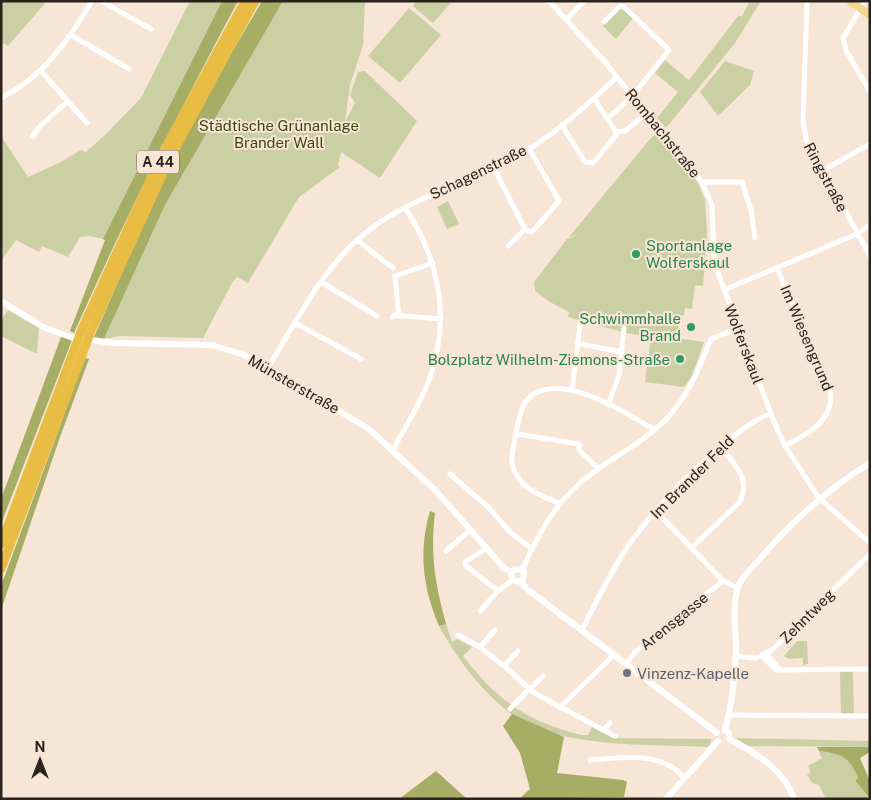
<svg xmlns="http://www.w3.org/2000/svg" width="871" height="800" font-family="'Public Sans',sans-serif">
<rect width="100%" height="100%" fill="#f7e5d6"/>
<path fill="#cad0a3" d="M3 1H47L8 46 4 43 1 46V4Z
M190 1H222L103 239 90 236 80 237 68 257 42 246 39 252 16 240 1 261V136L28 177 59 163 81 150 86 152 105 135 141 98Z
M283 1H365L363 45 350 85 345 122 355 103 350 95 358 72 365 71 417 121 380 178 341 152 338 166 340 167 299 197 248 283 237 277 232 283 203 338 120 336 104 339 165 205Z
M416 1H449L451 3 433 23 413 6Z
M750 1H761L735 43 666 128 657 118 678 92 655 73 665 60 689 80 738 16H742Z
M409 8 441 35 400 83 368 56Z
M624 9 634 17 616 39 602 25 617 10Z
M725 61 754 71 750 85 718 116 700 92Z
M657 133 698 183 705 200 707 232 703 286 695 285 692 309 685 308 684 315H680L677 338 704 342 692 376 684 387 645 382 651 337 626 333 568 317 569 312 550 302 535 291 534 282 567 239 578 235 569 237 650 139Z
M448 201 459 224 447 229 437 207Z
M8 310 39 328 37 354 1 336V320Z
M446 624 452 642 457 639 472 647 463 656C497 700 527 722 582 735H588L592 727 613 738 711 739V742L708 747C650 744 559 749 511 714 480 690 458 660 439 626Z
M797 641H807L808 664 803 665V658L789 659 784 656Z
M840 671H853L854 714 841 715Z
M736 738 870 741V747L747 746Z
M819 751C842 754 849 756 858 778L855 780 863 788 868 799H826L819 785 812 783 807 775 811 772 808 766 822 758Z"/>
<path fill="#a6ae66" d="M222 1H238C180 110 124 220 74 333L70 331 105 240 103 239Z
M262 1H283L165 205 104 339 94 337 153 202 204 100Z
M61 337 72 340 1 524V499Z
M85 358 89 359 60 437 1 610V586Z
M430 511 435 513C430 555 435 583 446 624L439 626C423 588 418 552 430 511Z
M512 714 564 737 557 773 623 780 627 782 624 797 519 799 530 789 520 753 503 726Z
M817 747H870V752L860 758 869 779 870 799 855 780 858 778C849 756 842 754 819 751Z
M436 771 467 799H399Z"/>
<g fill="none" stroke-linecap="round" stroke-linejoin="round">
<path stroke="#fff" stroke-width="5" d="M101 1 151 29
M549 1 604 61 702 182 712 205 714 262 774 422 785 446 819 498 870 543
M807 1 803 121 806 139 870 256
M865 1 843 38 846 50 870 92
M567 19 584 1
M604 22 620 6H623L669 50 633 95
M71 35 129 69
M41 71 87 123
M1 98C44 76 68 41 92 1
M608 118 629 99
M562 125 585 162 593 163 617 134 594 98
M617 132 625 131 643 116
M33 136 39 127 67 102
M494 168 525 229 530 232 534 230 559 201 529 148
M822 171 870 144
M702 182H742L751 210 755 238
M357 240 393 268
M508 246 525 229
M777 268 831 393C832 423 808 433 785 446
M321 282 377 316
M724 290 857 234 870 225
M399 316 395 276 433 263
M392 317 394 315 441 319
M295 323 361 359
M580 344 622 352
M268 368C294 325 319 275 356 241 399 201 459 187 510 160 550 139 584 108 617 77
M572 391 580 325
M608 405 619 375 624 328
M517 434 579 444V450L599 469
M393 450C406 425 424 398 432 371 450 313 438 257 405 208
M450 474 490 509 511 533 532 549
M559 503C545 497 526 491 518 477 516 474 512 467 512 463 511 453 520 408 526 401 532 393 540 390 549 389 581 384 628 414 655 430
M656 511 723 581 738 588
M692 547 739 503C752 480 735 465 721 447
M487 548 465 562V565L498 591
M446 551 470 530
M522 570C536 539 552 508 578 485 606 459 643 445 669 416 689 394 700 366 711 339L739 328
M480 611 498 591 513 580
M495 630 480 647 504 666
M582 630C597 601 611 570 630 543 654 510 683 479 714 453 733 437 747 423 770 414
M458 635 480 647
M518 651 504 666 533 692 560 707 614 655
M767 654 780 670
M735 656 756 658 772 650 870 554
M762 656 776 670 870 669
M626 664 635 652 723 581
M530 689 543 676
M560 707 615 736
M510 709 529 689
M729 715 870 716
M603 730 610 723
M590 760C621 758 662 750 684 778"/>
<path stroke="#fff" stroke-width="6" d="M1 301 43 327 73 338 115 343 212 345 244 355 268 368 369 429 436 491 504 568 512 572
M521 582 523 580 524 572 520 569 514 570 511 574 513 580 521 582 527 589 717 733
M725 730C732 705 736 669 736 643 735 626 733 608 737 590 740 579 751 568 759 560 792 521 827 489 870 463
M725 730 729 733V739C754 752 785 770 794 799
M666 799 718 741"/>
<path stroke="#f2d78e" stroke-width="8" d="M850 1 870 15"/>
<path stroke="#e9bd43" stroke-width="9" d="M1 544 82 329 161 156 245 1
M1 569 91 331 169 160 255 1"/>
</g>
<g fill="#2e9e5b" stroke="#f7e5d6" stroke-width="2">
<circle cx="636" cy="254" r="5"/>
<circle cx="691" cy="327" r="5"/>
<circle cx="680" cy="359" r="5"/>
</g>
<circle fill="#6b7280" stroke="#f7e5d6" stroke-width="2" cx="627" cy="673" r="5"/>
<g text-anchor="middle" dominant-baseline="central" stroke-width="4" stroke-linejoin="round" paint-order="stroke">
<rect fill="#f7e5d6" stroke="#685e55" stroke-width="1" x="137" y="150.5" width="42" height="23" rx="4"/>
<g font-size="14" font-weight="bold" fill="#2b241e">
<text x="158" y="162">A 44</text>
</g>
<g font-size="15" fill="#42460f" stroke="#f7e5d6">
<text x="279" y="125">Städtische Grünanlage<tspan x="279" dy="17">Brander Wall</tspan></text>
</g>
<g font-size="15" fill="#2b241e" stroke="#f7e5d6">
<text transform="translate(663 133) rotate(51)">Rombachstraße</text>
<text transform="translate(478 172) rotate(-26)">Schagenstraße</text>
<text transform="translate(826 177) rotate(62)">Ringstraße</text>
<text transform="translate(807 338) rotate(67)">Im Wiesengrund</text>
<text transform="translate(744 344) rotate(69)">Wolferskaul</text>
<text transform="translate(294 384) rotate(30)">Münsterstraße</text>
<text transform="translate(692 477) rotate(-45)">Im Brander Feld</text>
<text transform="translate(807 616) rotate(-45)">Zehntweg</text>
<text transform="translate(674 621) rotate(-39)">Arensgasse</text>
</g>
<g font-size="15" fill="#27864d" stroke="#f7e5d6" text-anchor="end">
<text x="646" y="245" text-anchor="start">Sportanlage<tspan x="646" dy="17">Wolferskaul</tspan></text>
<text x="681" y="318">Schwimmhalle<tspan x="681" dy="17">Brand</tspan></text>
<text x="670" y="359">Bolzplatz Wilhelm-Ziemons-Straße</text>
</g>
<g font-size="15" fill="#5b616d" stroke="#f7e5d6" text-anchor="start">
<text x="637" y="673">Vinzenz-Kapelle</text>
</g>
</g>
<rect width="871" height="800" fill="none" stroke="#2b241e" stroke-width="5"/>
<g transform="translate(40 760)" stroke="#f7e5d6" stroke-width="4" paint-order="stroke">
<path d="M0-4L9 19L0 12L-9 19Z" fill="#2b241e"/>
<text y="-8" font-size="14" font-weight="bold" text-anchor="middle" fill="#2b241e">N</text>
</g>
</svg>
